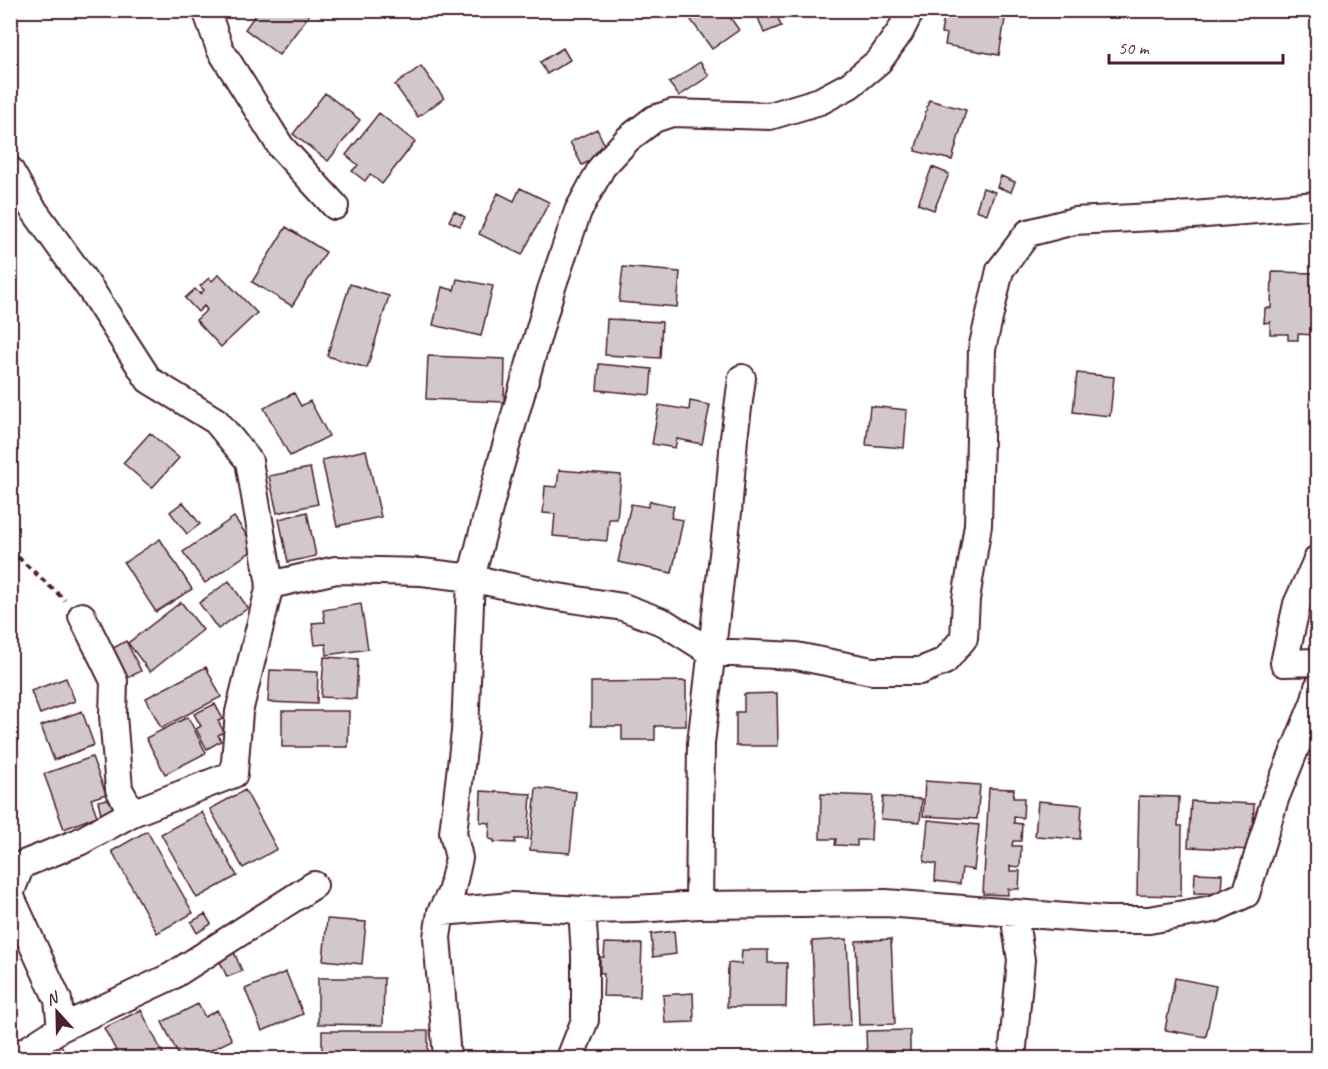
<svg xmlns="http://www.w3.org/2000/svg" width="1328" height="1069" font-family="Caveat,sans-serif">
<rect width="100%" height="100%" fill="#fff"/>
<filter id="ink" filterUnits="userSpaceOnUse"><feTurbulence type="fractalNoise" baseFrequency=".0167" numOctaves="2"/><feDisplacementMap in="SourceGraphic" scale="12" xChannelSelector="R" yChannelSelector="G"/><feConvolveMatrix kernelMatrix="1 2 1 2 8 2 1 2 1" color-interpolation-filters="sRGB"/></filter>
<g filter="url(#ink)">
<path fill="#d2c7cb" stroke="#4a1f2b" stroke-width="1.5" d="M259 10H313L279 55 245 29Z
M696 10H725L739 30 712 49 688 16Z
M768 10H775L781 26 764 33 757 15Z
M945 10H960L1005 19 999 55 945 45 947 34 941 33Z
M563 48 570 60 547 74 540 62Z
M700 62 709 76 679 96 669 83Z
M421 66 444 98 418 117 395 85Z
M325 93 360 120 328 161 293 134Z
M929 100 966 110 952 160 915 151Z
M379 113 415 142 382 184 370 174 365 181 352 171 358 165 346 155Z
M597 129 608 152 582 165 570 142Z
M932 167 949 174 934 210 918 204Z
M1001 176 1015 182 1011 192 997 187Z
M520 188 549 202 522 255 479 234 498 193 514 201Z
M983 188 995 192 987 214 976 210Z
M454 211 465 217 460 226 449 221Z
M286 227 326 252 292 306 252 282Z
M623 267 680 272 677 307 619 302Z
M1272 272 1316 273 1314 335 1298 334V340H1288V334H1270V322L1264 323 1265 308H1271Z
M219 274 257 313 221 347 196 320 207 310 204 306 198 312 185 298 195 289 200 294 204 290 200 286 209 278 212 281Z
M457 279 493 286 481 336 433 325 442 287 454 290Z
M350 284 389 296 367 368 327 356Z
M607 319 662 322 660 358 605 355Z
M428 356 505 359 504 402 426 399Z
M599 364 652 369 650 395 597 390Z
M1077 373 1114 377 1110 416 1073 412Z
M294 393 301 406 310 401 329 436 290 456 264 408Z
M690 401 710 405 702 444 677 439 675 448 652 444 659 405 689 410Z
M870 406 907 410 904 448 866 445Z
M150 433 179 458 152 488 123 463Z
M366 450 381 517 337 526 322 460Z
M310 468 318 504 277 513 269 476Z
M559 470 621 475 617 519H609L607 541 553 536 555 514 543 513 545 486 557 487Z
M650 501 674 506 671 518 683 520 672 573 618 562 631 504 648 507Z
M183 502 200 524 187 534 170 512Z
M307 512 316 556 288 562 279 519Z
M234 517 256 548 205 583 183 552Z
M160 539 192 589 156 612 124 563Z
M229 581 248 608 218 629 199 603Z
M181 602 203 630 150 672 128 643Z
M361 604 368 649 327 655 326 644 315 645 312 623 325 622 323 610Z
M126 641 141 671 122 681 106 652Z
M324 657 358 659 356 699 321 697Z
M206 667 221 697 161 728 146 698Z
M270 670 318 672 317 704 268 702Z
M66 678 75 701 40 714 31 691Z
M686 681V726H655V740H622V726H591V682Z
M777 693 778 746H736V712H744V694Z
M215 704 223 719 218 721 224 732 218 735 221 741 207 749 196 729 201 726 194 714Z
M82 711 94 745 54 760 41 726Z
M282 711H349L348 747H282Z
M188 717 206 753 165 774 146 738Z
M92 757 106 794 91 799 97 816 64 829 44 774Z
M13 774 18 786 10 789V775Z
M925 781 980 785 977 819 923 816Z
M536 788 576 792 570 853 530 850Z
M989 788 1014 789 1013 798H1024L1023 818 1014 817V823L1022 824 1021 841H1013L1012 846H1021L1020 867 1010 866V871H1020L1019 889H1008V895L983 894Z
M245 790 277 849 243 868 210 809Z
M481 791 531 794 528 839H515V843L494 842V840L489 839 490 823 480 822Z
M821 794 873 796 871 840H857V846L835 845 836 839H820Z
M1139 796 1179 797 1178 826H1182L1181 896 1137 895Z
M883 797 922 799 920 822 881 819Z
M113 798 117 815 102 818 98 801Z
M1038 801 1082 805 1080 839 1035 836Z
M1191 801 1254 804 1252 850 1188 847Z
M202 812 237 876 197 898 161 834Z
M928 820 979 825 974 870 962 868 960 884 935 881 936 864 924 862Z
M147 831 193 913 157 933 112 851Z
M1195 873 1222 874 1221 894 1194 893Z
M205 914 211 924 197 933 191 922Z
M327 919 366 922 362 964 323 960Z
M674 931 676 954 653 957 651 934Z
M847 939 851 1025 815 1027 812 941Z
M891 939 895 1024 859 1025 856 941Z
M605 943 642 944 640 997 603 996 604 973H600V957H604Z
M742 950H768V963H787L786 1007H727L728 963 741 964Z
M234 952 242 971 227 977 219 959Z
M286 972 303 1014 262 1031 245 989Z
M318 978H384L383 1025 318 1024Z
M1175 978 1216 986 1206 1037 1165 1030Z
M693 993 694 1022 665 1023 663 995Z
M198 1004 205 1017 217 1010 232 1040 194 1058H180L162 1022Z
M141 1010 165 1058H120L104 1028Z
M910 1030V1058H867L866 1031Z
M322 1031H428V1058H322Z
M60 1043 68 1058H54L49 1048Z"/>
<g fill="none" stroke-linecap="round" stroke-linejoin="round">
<g stroke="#4a1f2b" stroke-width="30">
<path id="minor" d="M206 10 220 49 281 147 335 206
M10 170 28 202 91 290 149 380 216 421 249 461 270 585 239 712 234 774 132 813
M742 378 734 438 728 512 701 743 699 905 886 903 1105 920H1149L1213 909 1246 894 1275 799 1315 700 1318 687
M1318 558 1297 604 1284 663 1318 662
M270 585 336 570 422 572 471 578 552 596 623 607 665 623 711 652 796 656 872 671H920L945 661 964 638 966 599 978 525 982 349 1000 270 1028 233 1074 221 1193 215 1318 205
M10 894 21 865 79 842 132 813 119 789 113 715 114 681 82 616
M10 895 58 1000 61 1028 15 1058
M441 912 513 906 582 910 636 909 699 905
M61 1028 172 976 314 885
M447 1058 437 937 441 912 451 893 459 858 453 833 465 732 471 578 498 474 551 290 578 211 602 167 628 139 654 119 672 113 770 116 820 101 850 85 879 61 900 32 911 10
M570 1058 585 1020V954L582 910
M1012 1058 1021 960 1014 914"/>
</g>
<path stroke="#4a1f2b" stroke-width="4" stroke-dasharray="6 4.5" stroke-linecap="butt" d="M10 550 65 600"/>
<use href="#minor" stroke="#fff" stroke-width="26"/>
</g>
</g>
<rect width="1328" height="1069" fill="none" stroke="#fff" stroke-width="36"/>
<rect x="18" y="18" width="1292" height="1033" fill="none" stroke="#4a1f2b" stroke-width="2" filter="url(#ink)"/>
<g transform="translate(57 1012) rotate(338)" stroke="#ffffff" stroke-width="4.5" paint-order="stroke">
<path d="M0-4.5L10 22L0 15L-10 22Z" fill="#4a1f2b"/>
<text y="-9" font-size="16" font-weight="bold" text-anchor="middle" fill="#4a1f2b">N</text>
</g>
<path d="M1109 54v9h174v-9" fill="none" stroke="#4a1f2b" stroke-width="3"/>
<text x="1118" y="54" font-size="18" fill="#4a1f2b" stroke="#ffffff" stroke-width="4.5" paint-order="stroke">50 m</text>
</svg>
